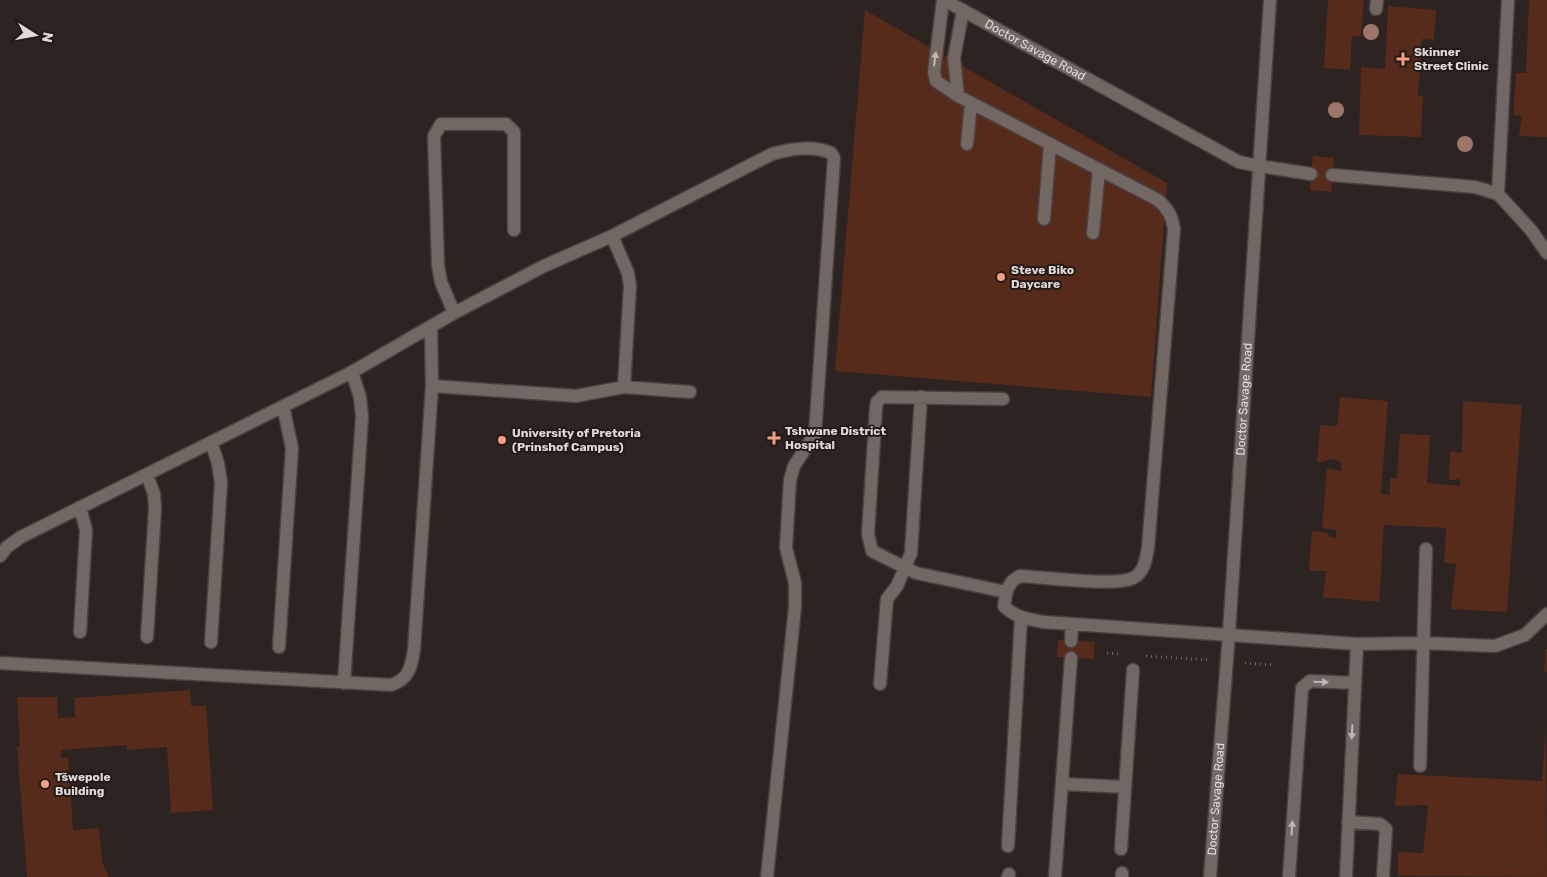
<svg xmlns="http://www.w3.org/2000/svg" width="1547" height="877" font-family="Rubik,sans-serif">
<rect width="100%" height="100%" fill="#2d2320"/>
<path fill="#572b1c" d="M1328 0H1364L1361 37 1352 36 1350 70 1324 68Z
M1529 0H1547V137L1519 136 1522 116 1513 115 1516 73H1526Z
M1388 6 1436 10 1434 40 1422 39 1418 96H1423L1421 137 1359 135 1361 67 1385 69Z
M865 10 1167 183 1151 397 835 371Z
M1313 156 1334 158 1331 192 1310 190Z
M1340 397 1388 401 1381 494 1390 495V478H1397L1400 434 1430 435 1427 483 1460 486V479L1449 480 1450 451 1462 453 1463 401 1522 405 1507 612 1451 609 1456 564 1444 563 1446 528 1384 525 1379 602 1323 597 1326 571H1309L1312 531 1328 533 1329 537 1336 538V530L1322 528 1327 468 1341 471V462L1333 459 1317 463 1320 425 1337 426Z
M1058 640 1095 642 1094 659 1057 657Z
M1546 649H1547V672H1544Z
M190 690 191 706 206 705 213 810 171 813 167 747 127 750 126 745 61 750V758L68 757 73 830 99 828 102 862 109 877H27L17 746H20L17 697H57L58 718 75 717 74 698Z
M1546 724 1547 877 1398 876V852L1423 853 1428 805 1395 806 1398 774 1542 781Z"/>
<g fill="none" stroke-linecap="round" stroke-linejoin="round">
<g stroke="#4a413f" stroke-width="15">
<path id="lane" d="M943 0 934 72 936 81 958 96 1158 200C1168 209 1172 216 1174 229L1148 548C1146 559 1144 573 1133 578 1116 587 1042 577 1020 576 1007 582 1006 593 1004 606 1015 618 1029 619 1044 622L1357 644 1423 643 1495 646 1525 635 1547 614
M1376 9 1377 0
M958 96 954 58 963 10
M967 144 971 103
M1259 166 1311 174
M1332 175 1475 187 1498 194 1531 230 1547 253
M1498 194 1508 0
M1044 219 1050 145
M1093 233 1099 169
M612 236 628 273 630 286 624 387
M454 313 441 282 438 265 434 136 441 124H506L514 132V230
M432 386 576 396 624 387 690 392
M1003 399 882 397 877 402 876 408 868 534 872 551 916 573 1006 592
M211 442 218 463 221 483 211 642
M147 475 154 494 155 509 147 637
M0 556 7 547 21 537 352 372 454 313 544 266 612 236 772 154C789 149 814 145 831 153L834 158 815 434 794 466 790 480 786 548 795 583V607L767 877
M80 632 86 530 80 507
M1071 641 1072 624
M279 647 292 448 283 406
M0 663 391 685C409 679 411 668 414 650L432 386 431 328
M344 683 362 417 360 397 352 372
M880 684 887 599 897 586 911 553 921 397
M1420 766 1426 549
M1063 784 1125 787
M1348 822 1380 824 1386 829 1383 877
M1008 846 1021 618
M1121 849 1133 670
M1008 877 1009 874
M1055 877 1071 658
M1122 877V873
M1289 877 1302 688 1310 681 1355 683
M1346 877 1357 644"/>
</g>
<g stroke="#4a413f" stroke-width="15">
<g id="street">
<path id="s1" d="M944 0 1239 162 1259 166"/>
<path id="s2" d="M1210 877 1229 633 1270 0"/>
</g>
</g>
<path stroke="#6f6664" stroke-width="3" stroke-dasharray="1 4" stroke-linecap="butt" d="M1107 653 1122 654
M1146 656 1209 660
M1245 663 1272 665"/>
<use href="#lane" stroke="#736763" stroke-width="12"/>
<use href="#street" stroke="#736763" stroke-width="12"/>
</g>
<g fill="#9d7669">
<circle cx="1371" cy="32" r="8"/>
<circle cx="1336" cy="110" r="8"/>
<circle cx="1465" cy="144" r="8"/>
</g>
<defs><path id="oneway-solid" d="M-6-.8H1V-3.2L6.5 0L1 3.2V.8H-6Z" transform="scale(1.25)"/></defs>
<g fill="#bfb7b4">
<use href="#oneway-solid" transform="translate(935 59) rotate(-82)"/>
<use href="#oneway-solid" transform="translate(1321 682) rotate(2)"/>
<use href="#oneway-solid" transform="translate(1352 732) rotate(93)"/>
<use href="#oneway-solid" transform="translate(1292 828) rotate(-86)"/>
</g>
<g fill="#f39f84" stroke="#231a17" stroke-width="2">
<path d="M1400.5 51.5h5v5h5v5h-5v5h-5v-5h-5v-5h5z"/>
<circle cx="1001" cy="277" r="5"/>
<path d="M771.5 430.5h5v5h5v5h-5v5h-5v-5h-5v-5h5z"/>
<circle cx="502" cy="440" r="5"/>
<circle cx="45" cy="784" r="5"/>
</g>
<g text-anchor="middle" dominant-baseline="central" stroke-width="4" stroke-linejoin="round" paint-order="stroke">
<g font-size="12" fill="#e0d9d7" stroke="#231a17">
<text stroke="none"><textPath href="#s1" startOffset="104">Doctor Savage Road</textPath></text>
<text stroke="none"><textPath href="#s2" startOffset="479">Doctor Savage Road</textPath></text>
<text stroke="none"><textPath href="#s2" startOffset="78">Doctor Savage Road</textPath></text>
</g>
<g font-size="12" font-weight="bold" fill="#e0d9d7" stroke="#231a17" text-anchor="start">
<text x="1414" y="52">Skinner<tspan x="1414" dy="14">Street Clinic</tspan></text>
<text x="1011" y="270">Steve Biko<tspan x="1011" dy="14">Daycare</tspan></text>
<text x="785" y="431">Tshwane District<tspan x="785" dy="14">Hospital</tspan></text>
<text x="512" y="433">University of Pretoria<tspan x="512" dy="14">(Prinshof Campus)</tspan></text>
<text x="55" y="777">Tšwepole<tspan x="55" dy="14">Building</tspan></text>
</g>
</g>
<g transform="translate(35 35) rotate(101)" stroke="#231a17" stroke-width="4" paint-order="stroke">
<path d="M0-4L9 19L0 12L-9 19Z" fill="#e0d9d7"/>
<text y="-8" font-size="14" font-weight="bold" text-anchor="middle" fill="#e0d9d7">N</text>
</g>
</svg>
